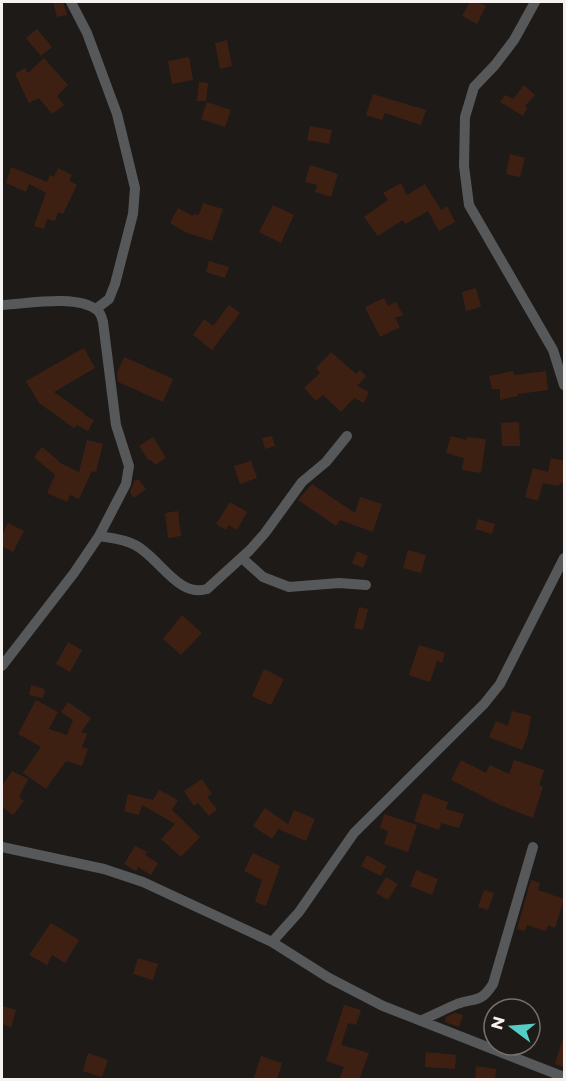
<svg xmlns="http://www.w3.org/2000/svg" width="566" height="1081" font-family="Montserrat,sans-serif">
<rect width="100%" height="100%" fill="#1e1a18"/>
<path fill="#3e2013" d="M53 2H63L67 15 57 17Z
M470 2H478L486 6 477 24 462 16Z
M37 29 52 47 41 56 26 38Z
M227 40 232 66 220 69 215 43Z
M189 57 193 80 172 84 168 61Z
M44 58 68 85 57 96 64 105 52 114 39 98 29 103 15 74 25 68 28 73Z
M199 82 208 83 206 101H197Z
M524 85 535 95 525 106 527 108 523 116 500 102 505 95 513 99Z
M373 94 426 110 421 125 385 113 382 120 366 115Z
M207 102 231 110 225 127 201 119Z
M310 126 332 130 329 144 307 140Z
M510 154 525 158 520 177 506 174Z
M310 165 338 174 331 197 315 192 317 185 305 182Z
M11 167 47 182 50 175 54 177 58 168 72 175 69 181 77 185 63 214 58 212 55 221 47 219 44 229 34 226 46 193 29 184 26 192 6 183Z
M401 183 407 195 425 184 441 210 447 206 455 222 439 231 428 211 405 224 403 220 378 236 364 217 388 200 383 193Z
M203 203 223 209 212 241 185 232 170 223 178 208 193 216 194 214 199 215Z
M273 205 294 215 281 243 259 232Z
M209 261 229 267 225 278 206 272Z
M476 288 481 307 466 311 462 292Z
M384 298 388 306 396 302 403 315 395 318 400 327 380 337 365 307Z
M229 305 240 313 212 350 193 335 204 319 213 326Z
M84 348 95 368 54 392 85 414 84 415 94 420 88 431 77 425 74 428 39 403 26 381Z
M331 352 356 374 360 370 366 376 357 386 369 392 364 403 354 398 341 412 323 395 316 401 304 388 320 373 316 368Z
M124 357 173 379 163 402 118 382 117 373Z
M513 371 514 375 546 371 548 390 518 394V396L500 400V389H492L489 376Z
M519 422 520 446H502L501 423Z
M272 436 275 446 265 449 262 438Z
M451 436 466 440 467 437 486 439 481 473 462 470 464 458 446 453Z
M153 437 166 458 155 465 151 460 149 461 139 446Z
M87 440 103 444 96 472 92 471 79 499 70 495 67 502 47 493 55 475 34 457 42 447 59 461 58 462 79 472Z
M551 458 564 461V484L560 483 559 486 543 483 538 501 525 497 533 468 548 472Z
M251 461 257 478 240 484 234 466Z
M138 479 146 489 134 498 130 493 134 481Z
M312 484 355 513 360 497 382 504 373 532 340 520 336 526 298 500Z
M230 502 247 512 237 530 229 525 226 530 216 524Z
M178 511 181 536 168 538 165 513Z
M478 519 495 524 492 534 475 529Z
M8 523 24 531 13 552 2 546V535Z
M408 550 426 555 421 573 403 568Z
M357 551 368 556 363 568 352 563Z
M359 607 368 609 363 630 354 628Z
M182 615 202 633 181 655 163 639Z
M68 642 82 650 70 672 56 664Z
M419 645 445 653 442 663 437 661 430 682 409 675Z
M264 669 284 679 271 705 252 696Z
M31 685 45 689 43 698 29 695Z
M36 700 58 712 49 729 67 735 73 720 61 712 68 702 91 718 81 732 87 734 82 747 88 749 82 766 66 761 46 789 23 773 41 747 18 734Z
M512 711 531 716 528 734 522 750 489 737 496 721 508 726Z
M461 760 486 773 490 765 509 774 514 760 544 770 539 785 543 787 533 818 500 805 451 780Z
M12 771 28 779 19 797 24 801 13 815 2 807V786Z
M202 779 212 794 207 797 217 809 209 816 198 803 194 806 184 791Z
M159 790 178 800 172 810 200 837 181 857 161 839 175 824 142 805 139 815 124 811 128 794 153 800Z
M423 793 448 802 446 809 464 814 459 828 441 823 439 830 414 821Z
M265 808 288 824 294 810 315 819 306 841 278 829 272 839 253 826Z
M384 814 417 825 408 852 384 844 388 831 380 828Z
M135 846 147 852 145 855 158 863 151 875 138 867 136 871 124 864Z
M253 853 280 866 266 906 255 902 262 880 244 871Z
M367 855 386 866 381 876 361 866Z
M416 870 438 879 432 895 410 886Z
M386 877 398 884 388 900 376 893Z
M531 880 540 883 538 890 564 899 555 928 548 925 546 931 527 925 525 931 517 929Z
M484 890 494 893 488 910 478 907Z
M51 923 79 940 65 963 52 955 47 965 29 955Z
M138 958 158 964 153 980 133 974Z
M344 1005 361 1010 356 1025 348 1023 341 1045 369 1053 359 1080H339L344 1067 326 1061Z
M2 1006 16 1010 11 1027 2 1024Z
M455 1013 463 1015 459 1027 445 1022 446 1017Z
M562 1040H564V1067L555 1064Z
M426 1052 456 1055 455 1069 425 1067Z
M88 1053 108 1060 102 1077 83 1071Z
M261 1056 282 1063 277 1080H253Z
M476 1066 496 1069 495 1080H475Z"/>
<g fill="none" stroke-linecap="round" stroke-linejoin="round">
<path stroke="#565859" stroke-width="10" d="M71 2 87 33 117 114 135 188 133 214 115 284 109 299 96 309
M535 2 514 40 495 65 474 87 465 117 464 166 469 205 553 350 564 385
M2 305C27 304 76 294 97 310 101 313 102 318 103 322L116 425 129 466 126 484 99 536 74 573 2 666
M99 536C111 538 124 539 135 545 159 557 178 598 207 589L250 550 265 533 302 482 326 462 347 436
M242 558 263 577 289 587 339 583 366 585
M2 847 104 869 143 882 272 942 329 978 383 1006 564 1077
M272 942 299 912 354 833 484 704 500 684 564 558
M422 1020C434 1015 445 1009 457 1004 476 997 480 1004 493 984L533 847"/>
</g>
<rect width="566" height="1081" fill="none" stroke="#f5f2f0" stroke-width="6"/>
<g transform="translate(512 1027) rotate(286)"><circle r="28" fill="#1e1a18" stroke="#74706e" stroke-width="1.5"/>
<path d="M0-4.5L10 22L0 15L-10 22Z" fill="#54cdc7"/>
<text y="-9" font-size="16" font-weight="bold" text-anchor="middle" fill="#f5f2f0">N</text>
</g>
</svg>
